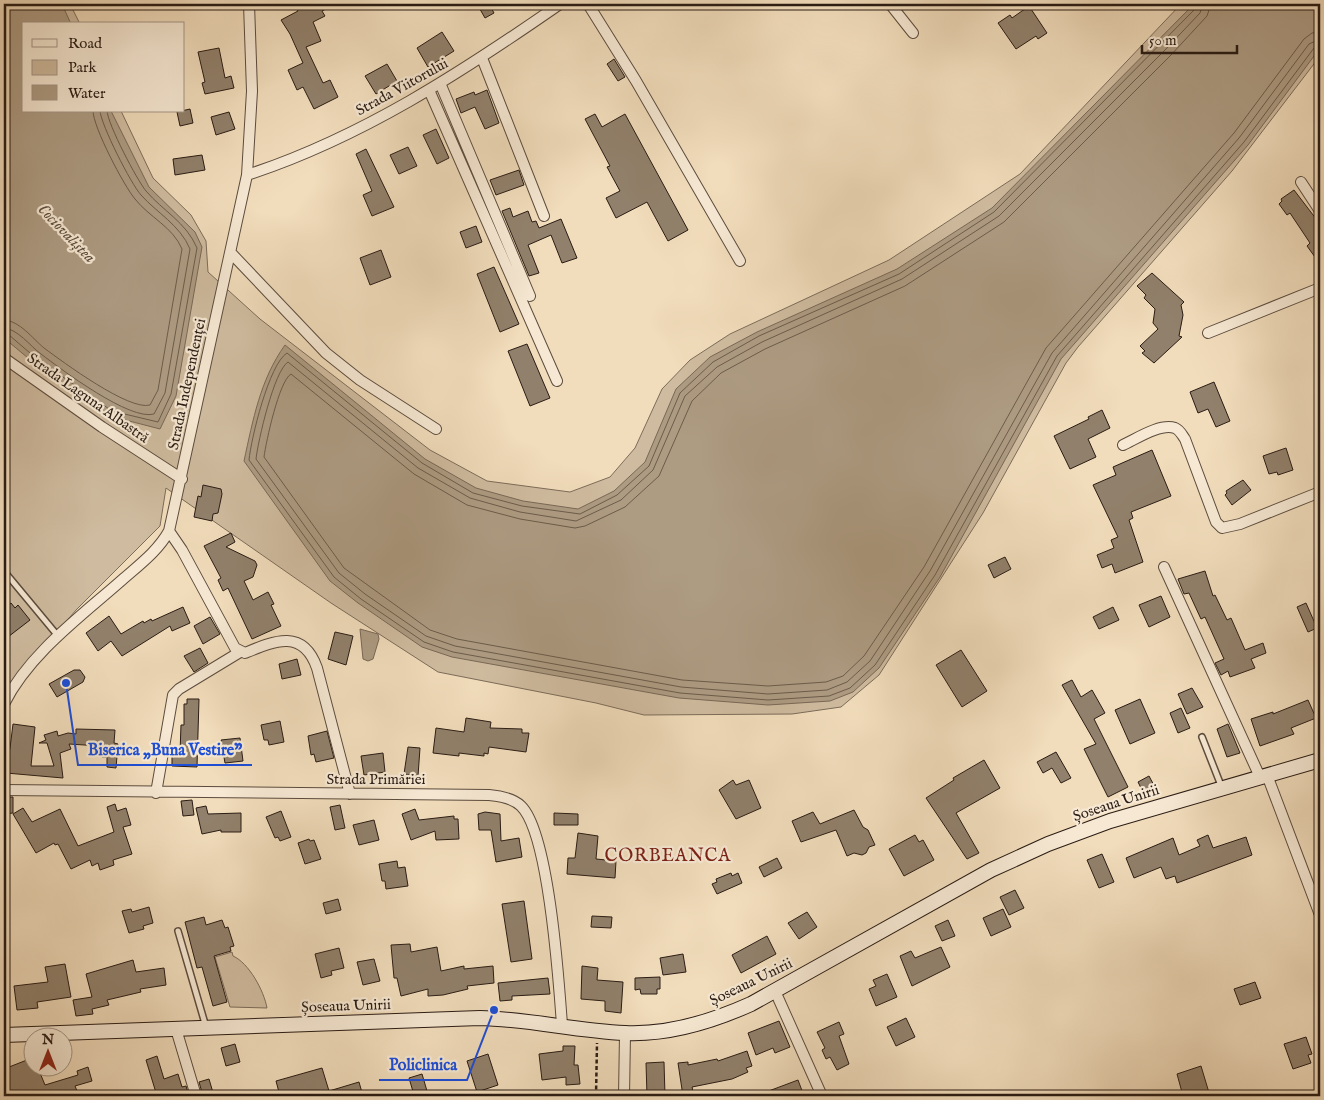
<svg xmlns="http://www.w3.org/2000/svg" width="1324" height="1100" font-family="'IM FELL English',serif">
<rect width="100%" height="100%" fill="#f1dcbb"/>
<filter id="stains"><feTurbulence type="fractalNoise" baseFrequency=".004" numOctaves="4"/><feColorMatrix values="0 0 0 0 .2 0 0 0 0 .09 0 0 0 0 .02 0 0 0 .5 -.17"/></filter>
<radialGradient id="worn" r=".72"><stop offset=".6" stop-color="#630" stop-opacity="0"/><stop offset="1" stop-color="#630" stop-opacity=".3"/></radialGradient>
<path fill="#cfbb9f" stroke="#7c6c5a" d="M4 4H70L80 24H24V111H121L153 178 191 215 206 241 208 272 260 319 430 450 487 481 570 492 610 477 635 448 662 389 690 360 730 334 889 260 1020 174 1181 4H1320V56L1232 171 1078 347 1066 363 983 513 879 675 841 707 792 714 644 715 596 703 438 672 331 603 166 488 160 526 76 610 4 694Z
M232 952 233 956C249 963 264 991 267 1008L230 1007 215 957Z"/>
<path fill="#ad9b82" stroke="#796856" d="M4 4H62L71 24H24V111H111L149 187 195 232 202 247 176 396 160 429 110 416 34 363 4 338Z
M1194 4H1320V48L1248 145 1061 359 940 577 879 668 853 692 830 701 768 705 679 698 452 657 422 647 358 603 330 581 244 461C253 420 260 380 285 345L425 459 476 488 523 501 578 509 614 491 645 462 676 389 710 357 757 332 897 269 992 208Z
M360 629 378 634 379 639 373 659 368 661 363 659Z"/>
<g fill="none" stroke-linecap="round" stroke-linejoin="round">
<path stroke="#6c5c4b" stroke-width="1" d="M1197 4 1195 9 994 212 899 274 759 336 713 362 680 393 649 466 617 495 580 514 522 506 473 493 422 463 287 353C269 364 251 439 249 460L334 577 361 599 424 642 453 652 680 693 768 700 829 696 850 688 875 665 935 575 1057 356 1244 142 1314 48 1320 45
M1203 4 1200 13 1165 50 999 216 902 279 762 342 717 367 685 396 653 470 621 500 576 521 520 512 470 498 418 468 288 362C274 371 258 441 256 459L339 573 365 594 426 636 455 646 681 687 768 694 827 690 847 682 870 661 930 571 1052 353 1239 138 1309 44 1320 39
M1211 4 1207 16 1171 55 1004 222 905 286 765 349 721 373 692 401 659 476 625 507 585 526 575 528 520 519 467 505 414 474 291 374C279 381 266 442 264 457L344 568 430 630 457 639 682 680 768 686 826 682 843 676 864 656 924 567 1046 348 1234 133 1304 39 1312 33 1320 32
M4 320C20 321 32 338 44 348 63 362 129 411 150 405L158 390 182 249C173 227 149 217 135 199 124 186 93 127 93 111
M4 328C18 329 30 346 41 354 62 370 130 421 154 414L165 393 190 249C180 225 157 213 141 195 131 184 101 125 100 111
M4 334 9 335 37 359 112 411 158 422 171 394 197 248C186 222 163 211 146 191 137 180 108 125 107 111"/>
</g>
<path fill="#91806b" stroke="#2a1c14" d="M294 4H336L322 11 325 16 313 22 321 41 306 47 323 83 330 80 338 97 314 109 303 87 297 90 288 70 303 63 290 34 281 20 298 11Z
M477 4H489L494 13 485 18Z
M1029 6 1047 33 1038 39 1036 36 1016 49 998 23 1010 15 1012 18Z
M442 32 454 51 428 67 417 48Z
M219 48 225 78 231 76 234 88 205 94 202 83 205 82 198 52Z
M614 59 625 77 618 81 607 64Z
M387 64 397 81 376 94 365 76Z
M487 90 499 123 485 129 475 107 461 113 456 99 474 92 475 95Z
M190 109 193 123 180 126 177 112Z
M229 112 235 129 216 135 211 117Z
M595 114 602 127 625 114 688 230 668 241 647 202 616 218 606 198 620 191 607 167 610 166 585 119Z
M436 129 449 158 437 164 423 135Z
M408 147 417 166 399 174 390 155Z
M366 149 394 207 372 216 363 195 372 191 356 154Z
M202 155 205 170 175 175 173 159Z
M519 170 524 185 496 195 490 180Z
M1294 190 1320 224V264L1307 246 1310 243 1290 213 1287 215 1279 204 1282 201 1281 199Z
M510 208 513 217 528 211 532 222 536 221 539 228 561 219 577 258 562 263 551 235 528 245 539 273 529 276 502 211Z
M476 226 482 242 466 248 460 232Z
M381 250 391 277 370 285 360 258Z
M494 267 519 324 500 332 477 274Z
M1152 273 1184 302 1181 305 1183 315 1179 336 1182 337 1154 363 1142 353 1145 351 1140 346 1158 329 1153 323 1155 309 1144 298 1146 295 1137 286Z
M527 344 550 398 530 406 508 351Z
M1214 382 1230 421 1216 427 1208 409 1198 413 1190 392Z
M1102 410 1110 428 1088 439 1096 457 1070 469 1054 436 1089 419 1088 417Z
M1286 448 1293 470 1278 475 1277 472 1269 474 1263 456Z
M1152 450 1171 496 1131 512 1133 518 1129 520 1143 562 1115 573 1112 564 1102 568 1097 555 1114 548 1111 540 1118 537 1093 485 1116 475 1113 467Z
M1243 480 1251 490 1232 505 1225 495 1227 493 1226 491Z
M203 485 221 489 222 494 218 513 213 514 212 521 194 517 198 496 201 497Z
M231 533 235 542 226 547 255 561 257 565 253 577 244 581 253 600 268 592 274 604 271 605 281 626 252 639 228 588 223 591 218 580 221 578 204 546Z
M1005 557 1011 569 994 578 988 565Z
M1205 571 1213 596 1215 595 1227 620 1231 618 1245 650 1263 643 1266 653 1251 659 1255 668 1230 677 1228 671 1221 675 1215 663 1224 659 1205 617 1201 619 1189 593 1184 594 1178 579Z
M1161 596 1170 617 1149 627 1139 605Z
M11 603 15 608 18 605 30 620 4 640V608Z
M1306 603 1317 628 1308 632 1297 607Z
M183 607 190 623 172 631 170 626 122 656 111 641 98 651 86 633 109 616 121 634 143 621 144 623 151 619 152 621Z
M1113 607 1119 620 1099 629 1093 617Z
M210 617 220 634 203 644 194 626Z
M335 632 353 636 346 665 328 659Z
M200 648 208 663 194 672 184 656Z
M961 650 987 691 962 707 936 665Z
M297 659 301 675 282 679 279 664Z
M74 670H80L85 677 83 682 57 697 49 684Z
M1072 680 1081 697 1092 690 1105 713 1094 719 1128 787 1108 797 1084 749 1096 744 1062 685Z
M1192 688 1203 707 1187 714 1178 694Z
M187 699H199L197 767 172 766V753H180L181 725H184V704H187Z
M1140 699 1155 733 1130 744 1115 710Z
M1308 700 1316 718 1291 728 1294 734 1260 746 1251 719 1273 712V714Z
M1181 708 1190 728 1178 733 1170 713Z
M466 718 491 722 490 728 522 729V733H529L526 752 489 747 488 754 484 753V756L459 753V756L433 753 436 728 464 732Z
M280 721 284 742 269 745 268 740H264L261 725Z
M13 724 35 727 31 766H54L47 743H39L46 740 44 735 57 731 58 736 68 733 76 734V729L115 730 114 743 118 744 116 768 107 767V757H102L100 746 69 744 71 749 60 753 63 778 6 773V757H8L10 748Z
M1228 724 1240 753 1227 757 1217 729Z
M327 731 334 758 316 762 314 754 311 755 308 736Z
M240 738 243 761 225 763 221 740Z
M408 747 420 748 418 776 404 774Z
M1056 752 1071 778 1061 783 1052 768 1043 773 1037 762Z
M383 753 385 772 364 775 361 756Z
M984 760 1000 788 956 813 979 853 967 859 926 798 954 780 953 778Z
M1149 776 1157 791 1145 796 1138 782Z
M733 780 736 785 749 780 761 808 736 819 719 790Z
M4 797H13V813L4 814Z
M192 800 194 815 183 816 181 801Z
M115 804 117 811 126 808 131 825 123 827 132 854 113 860 114 865 100 870 98 863 92 866 90 860 71 869 58 844 55 845 54 843 36 853 13 814 23 808 32 822 60 809 78 846 114 832 107 807Z
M340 805 345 828 335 830 330 807Z
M206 806 208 814 241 813V832H221V830L202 834 196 808Z
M415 809 419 820 454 816V819H458L459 839 436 840 435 831 411 840 402 814Z
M854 810 863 827 868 830 875 845 869 847 866 853 862 855 854 853 847 856 836 830 801 842 792 821 813 812 820 824Z
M281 811 291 837 280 841 278 837 275 838 266 817Z
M485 812 500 814 501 841 519 838 522 857 496 862 491 830H479L478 814Z
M554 813 578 814V825H554Z
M374 820 379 840 359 845 353 825Z
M578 833 598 836 596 859 616 861 615 878 567 874 568 858H575Z
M915 835 919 842 923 840 934 860 904 876 889 849Z
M1208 835 1213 848 1246 837 1252 855 1177 883 1175 876 1166 879 1161 867 1134 878 1126 858 1173 838 1179 855 1200 846 1197 840Z
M309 839 310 841 314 840 321 859 305 864 298 843Z
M1102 854 1114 882 1099 888 1087 860Z
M777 858 782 868 764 877 759 867Z
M397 861 398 868 405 867 408 886 386 889 385 881H382L379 864Z
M731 873 732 876 738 873 742 883 717 894 712 884 717 882 716 879Z
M1015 890 1024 908 1009 915 1000 897Z
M338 899 341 910 326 914 323 903Z
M524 901 532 959 511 962 502 904Z
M149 907 153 923 143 926 144 929 129 933 122 911 131 909 132 912Z
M1003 909 1011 927 991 936 983 918Z
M807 912 817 927 799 939 788 923Z
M592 916 612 917 611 928 591 927Z
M204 917 206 925 222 920 225 928 228 927 234 946 230 947 231 951 214 956 227 1002 213 1006 202 967 197 968 185 922Z
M948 920 955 936 942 941 935 926Z
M767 936 776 954 741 973 732 955Z
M410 944 411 952 437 947 441 971 464 966V969L493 966 494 983 467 986 468 989 443 995 428 996V989L401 996 397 978H394L391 945Z
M941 947 950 967 912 986 900 956 911 951 915 958Z
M339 948 344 968 331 971 332 975 321 978 315 954Z
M683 954 686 972 663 975 660 958Z
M374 959 380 981 363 985 357 962Z
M133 960 136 972 164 968 166 985 140 989 141 992 107 1000 109 1005 92 1009 93 1014 76 1016 73 1000 92 997 86 974Z
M65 964 71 997 37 1002 38 1008 17 1010 14 986 48 982 45 967Z
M582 966 598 968 597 980 623 982 621 1013 605 1011V1001L581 999Z
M887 974 897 997 876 1006 869 989 876 986 873 980Z
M660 977V989H657V994H641L640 989 635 990V978Z
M548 978 550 994 512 996V1000L500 1001 498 983Z
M1255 982 1261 998 1240 1005 1234 989Z
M906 1018 915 1037 896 1046 887 1027Z
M779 1021 790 1047 775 1053 773 1048 756 1055 748 1033Z
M839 1022 844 1034 839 1036 849 1064 837 1070 830 1057 826 1059 822 1050 825 1048 817 1032Z
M1306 1037 1312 1054 1308 1055 1311 1063 1293 1069 1284 1044Z
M235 1044 240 1062 226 1066 221 1048Z
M563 1046H575L574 1065H578L580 1084 566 1085V1077L542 1080 539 1054 563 1051Z
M747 1051 752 1066 746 1068 748 1072 732 1079 692 1087 694 1096H683L678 1063 688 1062V1065L717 1059 718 1061Z
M488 1054 498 1085 477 1092 467 1061Z
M157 1056 164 1079 178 1074 182 1087 186 1086 189 1096H157L146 1060Z
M32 1058V1068H38L45 1085 78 1075 77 1071 88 1067 92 1081 75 1086 79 1096H4V1069Z
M664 1062 665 1096H647L646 1063Z
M1201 1066 1210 1096H1183L1177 1074Z
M322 1068 329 1091 359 1082 363 1096H280L276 1081Z
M422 1074 427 1091 414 1095 409 1078Z
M209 1079 214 1096H203L199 1082Z
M798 1080 804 1096H758V1095Z"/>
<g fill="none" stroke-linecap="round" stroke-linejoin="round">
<g stroke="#5c4c3e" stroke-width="8">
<path id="lane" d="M4 571 58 636
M1202 737 1222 788
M178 931 206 1027"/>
</g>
<g stroke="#5c4c3e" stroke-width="12">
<path id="street" d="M588 4 636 81 740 261
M890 4 913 33
M482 58 544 216
M440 83 530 296
M429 90 557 381
M247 175C361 138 462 72 560 4
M1301 182 1320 211
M231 253 326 353 360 380 436 429
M1208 333 1320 288
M4 358 102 427 182 479
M1123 445C1136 439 1160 423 1175 428 1180 430 1182 435 1185 439L1216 522 1222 528 1240 524 1320 492
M169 531 182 550 235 648 245 653C274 641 303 628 317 668L350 794
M1164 567 1260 777
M4 704C29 654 80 617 122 580 139 565 158 551 169 531L247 175 252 91 249 4
M1267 775 1320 915
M4 790 489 795C500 796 513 798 521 806 549 833 559 983 562 1025
M156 793 173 695 179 689 240 652
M775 991 822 1096
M176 1029 196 1096
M624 1096 625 1034"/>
</g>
<g stroke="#2a1c14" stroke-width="16">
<path id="secondary" d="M4 1035 480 1018C529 1019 576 1031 625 1033 669 1035 711 1022 751 1004L991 870 1048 844 1110 821 1320 760"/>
</g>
<path stroke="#2a1c14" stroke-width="2.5" stroke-dasharray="4 2.5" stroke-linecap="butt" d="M596 1096 597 1043"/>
<use href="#lane" stroke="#f6e8d3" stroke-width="5"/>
<use href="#street" stroke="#f6e8d3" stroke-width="10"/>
<use href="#secondary" stroke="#f6e8d3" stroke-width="14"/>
</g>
<g text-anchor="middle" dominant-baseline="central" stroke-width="4.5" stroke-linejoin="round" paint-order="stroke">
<g font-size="15" fill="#2a1c14" stroke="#f6e8d3">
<text transform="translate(402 87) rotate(-29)">Strada Viitorului</text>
<text transform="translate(187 384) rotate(-78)">Strada Independenței</text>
<text transform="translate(88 398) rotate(35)">Strada Laguna Albastră</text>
<text x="376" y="779">Strada Primăriei</text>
<text transform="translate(1116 803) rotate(-18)">Șoseaua Unirii</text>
<text transform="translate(751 982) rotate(-26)">Șoseaua Unirii</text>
<text transform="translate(346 1006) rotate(-2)">Șoseaua Unirii</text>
</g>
<g font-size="16" font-style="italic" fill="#5e4f40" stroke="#f6e8d3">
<text transform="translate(66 234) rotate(46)">Cociovaliștea</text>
</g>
<g font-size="18" letter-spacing="1" fill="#7a1f14" stroke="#f6e8d3">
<text x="668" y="856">CORBEANCA</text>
</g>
</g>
<path fill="none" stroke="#1d4ed8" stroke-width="2" d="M66 683L78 765H252M494 1010L467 1080H379"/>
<g fill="#1d4ed8" stroke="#f6e8d3" stroke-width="2">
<circle cx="66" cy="683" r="5"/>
<circle cx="494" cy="1010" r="5"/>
</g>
<g font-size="16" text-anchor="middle" font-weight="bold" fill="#1d4ed8" stroke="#f6e8d3" stroke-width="4.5" stroke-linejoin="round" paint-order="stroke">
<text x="165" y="755">Biserica „Buna Vestire”</text>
<text x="423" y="1070">Policlinica</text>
</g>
<rect width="1324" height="1100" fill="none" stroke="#f1dcbb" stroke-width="20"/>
<rect x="5" y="5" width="1314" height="1090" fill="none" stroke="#2a1c14" stroke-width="2.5"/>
<rect x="10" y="10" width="1304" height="1080" fill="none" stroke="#2a1c14"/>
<rect x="22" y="22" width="162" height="90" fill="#f6e8d3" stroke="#a49687"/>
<rect x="32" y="39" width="25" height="8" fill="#f6e8d3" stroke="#a49687"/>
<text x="68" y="48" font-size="15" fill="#2a1c14">Road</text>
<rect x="32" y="60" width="25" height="15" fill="#cfbb9f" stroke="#a49687"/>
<text x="68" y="72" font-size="15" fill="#2a1c14">Park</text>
<rect x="32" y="85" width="25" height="15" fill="#ad9b82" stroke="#a49687"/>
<text x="68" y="98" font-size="15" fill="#2a1c14">Water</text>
<g transform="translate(48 1052)"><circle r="24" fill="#f6e8d3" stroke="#a49687"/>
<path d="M0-4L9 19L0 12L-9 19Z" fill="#8f2418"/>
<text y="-8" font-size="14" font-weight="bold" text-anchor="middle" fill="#2a1c14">N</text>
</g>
<path d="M1142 45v8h95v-8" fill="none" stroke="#2a1c14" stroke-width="2.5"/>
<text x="1149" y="45" font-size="15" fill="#2a1c14" stroke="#f6e8d3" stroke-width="4" paint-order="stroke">50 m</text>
<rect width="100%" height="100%" filter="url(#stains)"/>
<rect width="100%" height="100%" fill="url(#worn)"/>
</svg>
